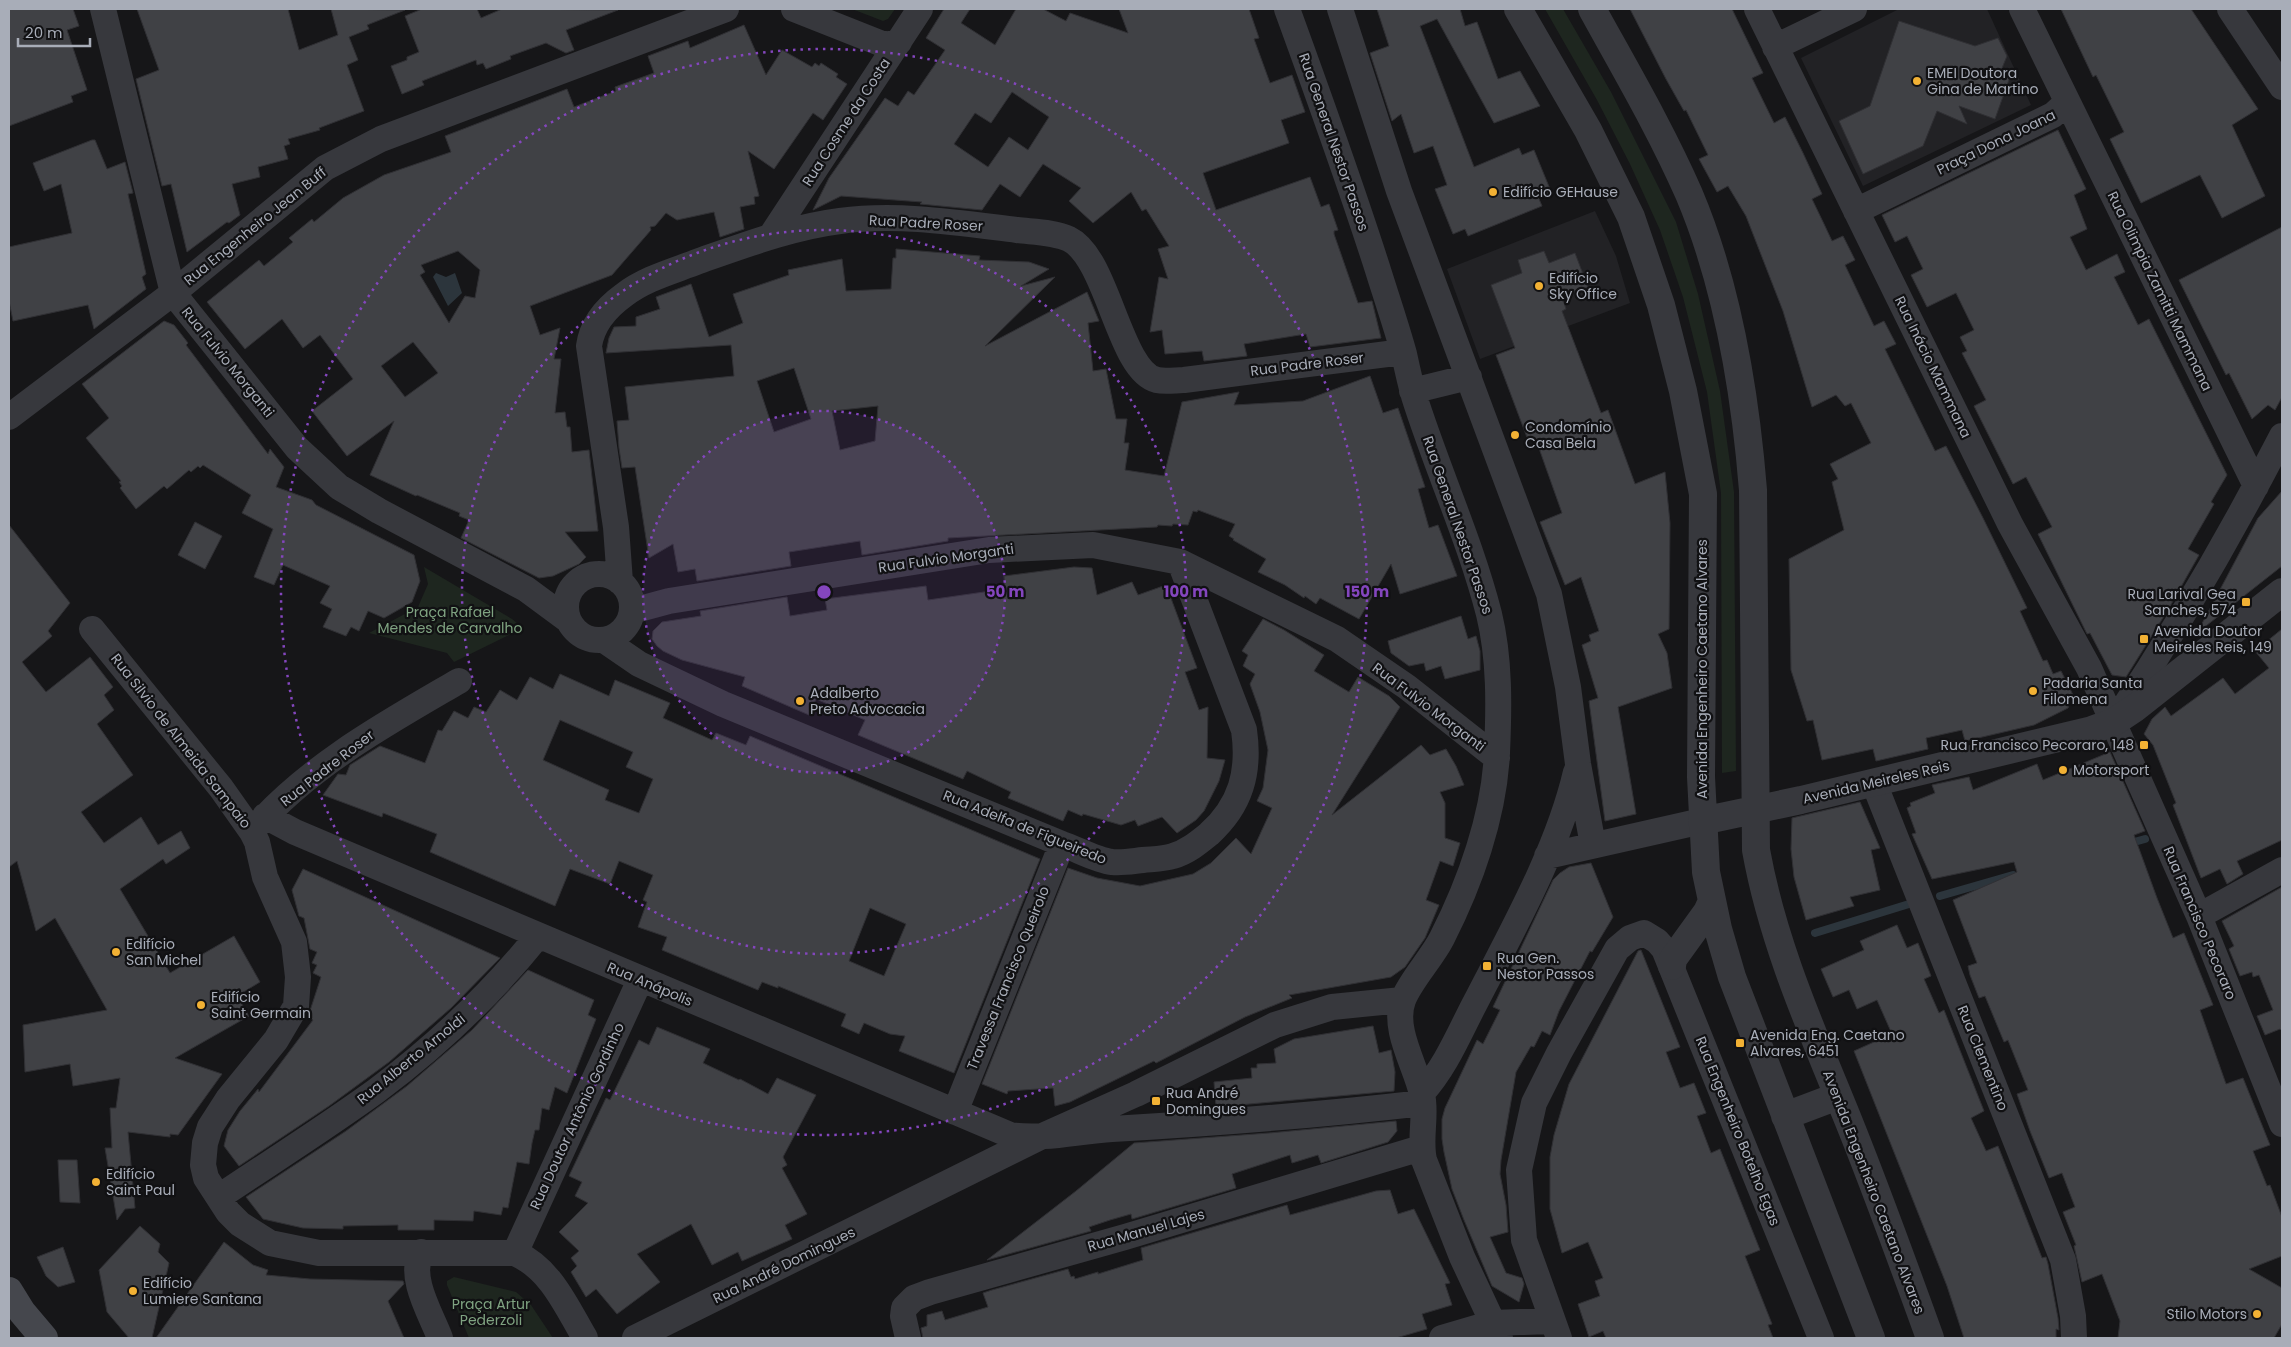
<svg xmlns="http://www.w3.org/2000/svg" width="2291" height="1347" font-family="Poppins,sans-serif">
<rect width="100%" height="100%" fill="#161618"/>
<path fill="#222225" d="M1899 9H1987L2031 105 1863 186 1801 58Z
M1595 211 1616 256 1630 303 1480 359 1447 269Z"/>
<path fill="#1e261f" d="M852 9H895L888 19 883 21Z
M1545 9H1563L1611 92 1676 222 1698 294 1720 391 1734 492 1736 771 1722 773 1721 493 1707 392 1683 297 1660 230 1630 164 1597 100Z
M424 567 512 619 523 628 454 662 447 653 369 633 418 607 428 584Z
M454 1277 516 1292 531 1305 553 1338H469L447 1285V1281Z"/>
<path fill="#2c353c" d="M436 273 446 277 455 273 462 293 448 306 433 277Z"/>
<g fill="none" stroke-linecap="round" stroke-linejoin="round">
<path stroke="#2c353c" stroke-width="8" d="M2127 844 2145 839
M1940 896 2013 875
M1815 933 1909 904"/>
</g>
<path fill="#404145" stroke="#303034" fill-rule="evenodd" d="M9 9H73L79 26 67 30 87 90 71 96 73 102 9 126Z
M137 9H288L299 50 338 35 331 9 405 10 367 25 369 29 349 37 358 60 347 65 364 111 319 128 320 130 288 139 290 144 284 146 288 159 258 167 260 177 232 184 240 215 229 223 227 222 187 252 171 184 162 186 136 79 159 70Z
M422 9H477L481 18 502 9 618 10 566 30 574 50 566 53 546 43 510 56 511 59 486 69 483 63 477 65 476 60 422 81 424 85 402 94 391 66 407 60V57L419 52 405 16Z
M944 9H970L961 23 995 45 1016 9H1043L1066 21 1070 13 1128 33 1119 9H1249L1259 38 1254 39 1270 83 1292 75 1305 112 1281 120 1289 143 1203 173 1216 210 1310 177 1321 207 1329 204 1338 230 1334 231V234L1358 303 1372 301 1381 338 1310 347 1306 334 1244 344 1247 356 1204 361 1202 351 1165 354 1162 330 1150 332 1159 277 1168 279 1158 249 1169 246 1146 209 1142 211 1131 192 1093 223 1069 201 1081 188 1043 164 1020 197 1000 184 982 210 920 204 922 202 841 196 813 210 829 178 885 98 898 106 908 91 914 95 945 50 926 38ZM1012 92 1049 117 1028 150 1009 137 988 167 954 144 975 113 991 123Z
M1377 9H1460L1465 26 1477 22 1498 79 1520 71 1540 106 1494 123 1437 19 1420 26 1474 167 1519 148 1522 155 1534 150 1552 194 1539 199 1542 206 1468 236 1465 229 1453 234 1435 189 1447 185 1433 146 1414 153 1401 114 1392 121 1370 53 1389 46Z
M1630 9H1732L1763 73 1752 78 1774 123 1785 117 1803 153 1822 194 1812 199 1824 224 1832 241 1843 236 1855 260 1845 265 1874 326 1884 321 1896 344 1885 349 1935 451 1946 446 1983 518 2027 608 2020 611 2043 661 2047 660 2053 674 2061 671 2073 695 2068 708 2034 725 1965 741 1962 730 1926 738 1928 749 1876 761 1873 749 1822 760 1813 720 1807 721 1791 670 1789 559 1844 530 1832 482 1838 479 1830 464 1871 443 1851 403 1845 406 1836 395 1812 407 1783 311 1746 216 1728 186 1717 192 1699 159 1708 155 1686 110 1684 111 1666 79Z
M2061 9H2191L2258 109 2232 125 2265 196 2222 218 2200 175 2141 203 2110 139 2124 132 2096 75 2093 77Z
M1899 21 1975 46 1998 38 2007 56 2000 73 2010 77 1995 119 1959 106 1967 124 1937 111 1923 146 1863 174 1839 121 1870 106Z
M744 25 766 75 782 50 812 67 815 63 819 66 821 63 838 74 836 77 847 84 823 120 813 113 774 169 748 151 759 196 754 197 755 204 740 207 744 229 720 237 714 212 677 220 666 213 655 226 650 227 651 230 612 275 530 306 540 335 560 328 554 359H561L555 413 565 412 567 427H570L572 452 589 450 598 531 565 532 586 557 579 564 553 576 539 578 461 538 469 520 459 516 460 513 417 495 416 496 370 475 394 421 347 456 312 411 353 379 320 335 303 348 282 319 245 349 207 302 259 260 264 266 293 242 289 238 312 219 314 222 343 198 384 175 451 152 445 136 567 89 574 107 616 91 615 87 654 73 648 56 688 41 690 48ZM458 251 480 270 475 298 465 296 449 323 420 275 425 272 421 265ZM413 342 438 373 405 397 381 366Z
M2058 130 2086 189 2074 195 2087 229 2070 237 2086 270 2117 254 2125 272 2114 277 2138 325 2149 319 2227 475 2211 502 2214 504 2188 549 2199 555 2169 608 2126 677 2112 675 2090 633 2087 634 2038 534 2052 527 2026 477 2013 484 1974 406 1986 400 1962 353 1967 351 1960 337 1974 330 1956 293 1927 307 1911 275 1923 269 1907 236 1895 242 1882 215Z
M92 140H95L107 169 125 162 133 193 128 194 146 274 142 277 146 289 94 329 88 305 13 321 9 301V247L72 233 61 184 44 191 33 163Z
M2282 227V397L2275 410 2268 405 2252 419 2229 373 2226 375 2179 280Z
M896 249 980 256 979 260 1029 262 1049 269 1021 286 1055 277 985 346 1087 292 1099 321 1088 323 1093 371 1106 369 1116 419H1127L1124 443H1129L1125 470 1164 476 1182 402 1239 392 1234 405 1303 401 1370 376 1383 413 1398 408 1425 487 1418 489 1429 528 1438 525 1457 576 1400 594 1391 564 1359 619 1320 598 1316 604 1305 596 1304 598 1285 585 1258 572 1266 559 1233 540 1234 539 1229 536 1235 524 1198 510 1197 512 1193 511 1188 525 1173 524 1172 526 1158 525 1157 527 948 538V541L862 555 860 541 789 552 791 566 697 581 695 569 678 572 673 544 649 558 635 467 622 468 619 448 617 421 629 420 625 387 734 376 731 345 606 353 609 338 614 327 636 326V317L660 309 656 297 691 284 709 337 743 323 733 294 789 275 788 270 842 259 846 291 891 289 893 258H896ZM794 368 811 419 774 432 757 381ZM878 406 875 441 840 450 832 411Z
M1544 251 1549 263 1575 253 1588 287 1562 297 1566 309 1562 311 1601 413 1608 410 1635 484 1665 472 1670 523 1669 629 1658 634 1667 653 1672 688 1618 707 1636 814 1605 821 1589 701 1598 698 1582 645 1591 641 1589 635 1599 631 1581 577 1565 585 1540 522 1562 513 1535 437 1528 440 1496 355 1515 348 1491 285 1522 273 1518 260Z
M164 321 174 325 188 343 186 345 268 454 270 449 284 467 276 487 312 500 316 505 414 555 420 581 412 602 384 618 368 611 359 631 351 627 346 636 323 627 332 609 320 603 330 586 283 565 274 585 254 577 273 529 242 513 251 495 203 465 200 468 198 466 191 472 189 470 167 489 164 486 136 509 120 488 122 486 119 482 121 481 86 438 109 418 82 384Z
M2282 491V566L2197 633 2258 518Z
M195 522 222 536 205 569 178 555Z
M9 525 70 603 48 631 52 636 22 662 46 692 90 657 113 687 104 695 114 710 97 724 133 775 81 812 104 843 141 817 158 845 181 831 190 848 166 864 163 859 120 889 170 973 234 936 260 982 237 996 249 1016 175 1058 222 1074 178 1135 170 1134V1137L128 1132 135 1208 125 1209 117 1220 105 1148H112L110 1108H116L120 1078 73 1086 70 1064 25 1072 23 1025 107 1010 55 918 36 931 17 861 9 867Z
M1074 567 1092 568 1097 595 1132 582 1138 595 1166 585 1197 668 1185 672 1199 710 1208 707 1207 758 1225 760 1219 781 1204 811 1196 820 1177 833 1162 817 1138 826 1135 820 1121 825 1083 814 1082 816 1068 810 1063 821 1008 798 1011 792 967 771 963 779 858 735 865 720 816 699 809 715 742 686 745 677 682 660 663 651 657 646 652 639 653 631 662 622 701 616 700 611 787 597 790 616 827 610 825 599 926 586 928 600 1005 589 1004 576Z
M1461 616 1468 639 1476 636 1480 651V670L1445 679 1441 666 1426 671 1424 663 1409 666 1391 653 1388 641Z
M1263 619 1284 630 1324 655 1314 671 1349 692 1358 677 1389 696 1400 707 1332 815 1421 745 1430 755 1446 749 1456 766 1464 785 1440 792 1445 803V838L1460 843 1453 866 1440 861 1426 900 1439 905 1425 938 1405 967 1391 977 1289 995 1292 998 1245 1017 1156 1063 1154 1061 1070 1102 1055 1106 1053 1088 1008 1091 1007 1094 982 1084 1068 868 1097 878 1140 886 1193 874 1211 863 1236 838 1251 854 1272 808 1257 801 1263 788 1268 750 1260 712 1250 684 1255 674 1243 666 1248 655 1242 651Z
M2282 629V840L2237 861 2243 874 2227 884 2220 869 2201 878 2173 805 2176 803 2153 745 2144 734 2152 719 2165 707 2171 716 2223 678 2235 694 2269 668 2255 651Z
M560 674 609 696 615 680 670 703 663 718 712 740 716 733 746 745 750 736 1040 859 954 1073 899 1051 905 1036 890 1034 864 1023 859 1034 841 1026 846 1014 778 986V988L762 982 758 990 662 950 667 937 638 927 647 902 643 900 653 875 619 861 610 884 570 869 555 906 430 852 437 834 383 813 382 817 323 795 338 774 346 775 350 765 380 746 425 763 438 730 442 731 454 711 468 718 474 707 486 712 500 690 517 700 530 677 553 689ZM560 720 633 752 626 767 653 779 639 813 605 800 609 790 543 760ZM870 908 906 924 884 976 849 961Z
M2110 752 2145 831 2134 835 2157 898 2173 938 2184 933 2213 1005 2200 1010 2226 1084 2243 1078 2270 1145 2253 1151 2267 1186 2270 1185 2282 1217V1256L2249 1269 2282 1288V1324L2274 1338H2118L2120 1321 2102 1274 2082 1282 2074 1246 2076 1245 2063 1212 2075 1207 2062 1173 2049 1178 2030 1131 2017 1094 2028 1090 2008 1040 2004 1042 1985 996 1979 998 1970 975 1968 966 1977 963 1953 900 2017 872 2014 862 1932 879 1912 834 1916 833 1907 808 1911 806 1910 803 1935 793 1932 785 1969 777 1973 790 2037 764 2043 780Z
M1860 802 1880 848 1871 850 1880 890 1850 897 1854 906 1806 920 1794 877 1791 849 1792 818Z
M1591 863 1613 917 1592 952 1590 951 1559 1011 1550 1035 1542 1031 1534 1047 1531 1046 1516 1072 1501 1160 1500 1174 1506 1205 1508 1232 1490 1237 1506 1273 1522 1278 1524 1284 1519 1302 1492 1286 1464 1220 1452 1189 1444 1152 1442 1139V1119L1445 1108 1477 1040 1483 1044 1500 1010 1493 1007 1553 880 1560 873 1569 867Z
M303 869 500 958 451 1008 389 1062 329 1106 239 1166 224 1146 228 1130 240 1111 258 1089 259 1092 313 1020 308 1017 321 977 313 973 317 965 312 963 317 952 310 949 304 918 299 916 292 890Z
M2282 887V1031L2280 1029 2265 1035 2257 1016 2273 1010 2259 975 2253 977 2252 972 2240 976 2229 949 2234 946 2222 921Z
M1897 925 1907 948 1918 943 1931 976 1924 979 1939 1013 1944 1010 1984 1111 1971 1118 1986 1151 1998 1146 2042 1258 2046 1257 2048 1264 2058 1318 2059 1330 2056 1329V1338H1964L1947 1286 1854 1051 1892 1034 1877 1000 1857 1009 1849 990 1833 997 1821 969 1864 950 1860 941Z
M1641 950 1680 1047 1666 1052 1680 1088 1694 1083 1706 1113 1697 1116 1711 1153 1720 1149 1760 1250 1745 1256 1772 1324 1768 1325 1773 1338H1606L1603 1331 1589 1337 1578 1304 1600 1296 1595 1281 1603 1278 1588 1242 1562 1253 1550 1209V1157L1554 1135 1569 1084 1638 951Z
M528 970 594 1000 588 1015 596 1019 567 1093 555 1087 549 1110 542 1108 539 1130H535L532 1143 529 1164 517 1162 508 1208 503 1207 501 1215 474 1211 473 1221 434 1220V1230H398V1225L343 1226V1229L303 1228 263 1219 246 1197 346 1131 407 1086 472 1030Z
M1373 1026 1379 1053 1391 1050 1395 1072 1394 1091 1216 1107 1214 1082 1252 1078 1251 1068H1257V1064L1276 1063 1274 1049 1294 1039Z
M657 1027 710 1049 703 1063 739 1080 740 1079 768 1094 777 1078 816 1095 783 1157 787 1165 782 1168 807 1214 785 1225 792 1239 742 1261 738 1252 712 1265 691 1224 637 1254 660 1282 617 1314 596 1289 586 1297 571 1272 577 1266 571 1258 579 1251 559 1232 588 1203 575 1196 582 1182 569 1176 606 1098 610 1100 639 1040 649 1045Z
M1396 1121 1397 1131 1388 1142 1321 1163 1318 1155 1292 1163 1290 1155 1232 1174 1236 1188 1132 1219 1131 1214 1110 1220 1089 1227 1091 1231 987 1260 1076 1191 1134 1143 1269 1133Z
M58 1160H77L80 1203 60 1202Z
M1390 1190 1398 1214 1414 1209 1450 1283 1445 1284 1452 1305 1422 1314 1427 1329 1396 1338H923L921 1328 927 1326V1315L942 1311 945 1320 988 1307 983 1293 992 1290 1068 1269 1071 1277 1074 1276 1075 1279 1098 1272V1274L1143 1260 1141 1248 1287 1205 1290 1215 1376 1191Z
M140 1226 160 1244 158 1252 169 1263 152 1338H129L107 1312 99 1270Z
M224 1242 253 1265 268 1270 266 1275 310 1279 403 1281 404 1284 388 1301 404 1338H156Z
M63 1247 75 1282 58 1287 46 1276 37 1257Z"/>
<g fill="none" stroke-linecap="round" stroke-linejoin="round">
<path stroke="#37383d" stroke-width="26" d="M103 9 173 293 297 448 339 487 379 511 526 589 568 620
M794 9 885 45 899 42
M1287 9C1318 94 1349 180 1377 267 1386 296 1396 325 1404 354 1407 368 1410 382 1414 396 1437 469 1470 540 1489 614 1500 659 1499 707 1497 753 1494 816 1470 883 1442 938 1432 958 1410 981 1403 1000 1392 1029 1416 1066 1422 1094 1427 1115 1419 1138 1424 1160L1462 1257 1500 1338
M1340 9 1399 191 1549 594 1568 687 1578 764 1593 845
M1757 9 2010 524 2089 668 2199 916 2282 1124
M2022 9 2256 486
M2230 9 2282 87
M1775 47 1854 9
M1856 211 2053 115 2065 104V97
M771 236 920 9
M1412 391 1469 377
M9 417 173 293 325 168 381 139 726 9
M566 607a33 33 0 1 1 66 0a33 33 0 1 1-66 0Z
M620 582 616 527 589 346C592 324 606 308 624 295 646 278 674 271 699 261 745 245 792 227 840 221 898 213 960 223 1017 230 1034 232 1054 232 1069 239 1108 258 1119 371 1157 380 1165 382 1176 380 1184 380L1403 352
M632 611 669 601 989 550 1093 545 1180 562 1337 639 1407 687 1497 758
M92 629 221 788 252 832 257 842 265 877 294 942 298 977 296 1006 276 1040 228 1099 210 1127 205 1143 203 1165 206 1178 228 1212 240 1224 270 1243 319 1253H515C551 1269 566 1306 585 1338
M604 640 639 664 723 704 1062 844C1077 849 1096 860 1112 862 1123 863 1133 861 1143 860 1153 859 1164 859 1173 856 1187 852 1198 843 1209 834 1241 805 1250 772 1244 730L1180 562
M2116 720C2177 628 2232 533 2282 436
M1874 783 2063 1260 2073 1316 2074 1338
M265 816 295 832 1010 1135C1044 1140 1078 1131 1112 1129 1216 1123 1320 1115 1423 1103
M254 829C310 765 387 723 459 681
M1547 856 1702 821
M2199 916 2282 870
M1422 1093C1445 1068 1459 1034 1474 1005 1511 933 1558 850 1576 772
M955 1112 1062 844
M219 1197C271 1162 325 1128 376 1091 435 1047 491 994 537 937
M421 1252C408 1278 431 1314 440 1338
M515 1253 640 980
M635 1338 1040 1137 1136 1094 1275 1025 1332 1007 1402 1000
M908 1338 903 1316 904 1308 914 1298 930 1292 1125 1237 1421 1148
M1442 1338 1493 1323 1551 1321
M1559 1338 1524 1240 1519 1170 1534 1103 1559 1053 1617 949 1630 938 1644 933 1657 941 1664 949 1821 1338"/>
<path stroke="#37383d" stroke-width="28" d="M1518 9 1588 130 1631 217 1661 305 1683 391 1703 494 1701 777 1706 872 1718 929 1732 977 1871 1338
M1592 9C1625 69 1661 130 1689 194 1728 286 1745 391 1753 490L1756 850C1773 945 1813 1033 1849 1122 1878 1194 1904 1266 1930 1338
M1702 821 1801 800 2092 730 2114 722 2135 708 2282 592
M1672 966 1673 959 1707 912 1712 901
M1785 1116 1838 1096"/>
<path stroke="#45474d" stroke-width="28" d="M9 1291 22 1312 44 1338"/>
</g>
<circle cx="824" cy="592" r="181" fill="#8446be" fill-opacity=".12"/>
<g fill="none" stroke="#8446be" stroke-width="2.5" stroke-dasharray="2.5 5">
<circle cx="824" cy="592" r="181"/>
<circle cx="824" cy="592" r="362"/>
<circle cx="824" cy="592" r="543"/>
</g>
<g fill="#f2b134" stroke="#111113" stroke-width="2">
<circle cx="1917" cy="81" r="5"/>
<circle cx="1493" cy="192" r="5"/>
<circle cx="1539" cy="286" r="5"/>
<circle cx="1515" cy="435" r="5"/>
<rect x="2241" y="597" width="10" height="10" rx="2.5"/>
<rect x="2139" y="634" width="10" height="10" rx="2.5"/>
<circle cx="2033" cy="691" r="5"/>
<circle cx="800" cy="701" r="5"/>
<rect x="2139" y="740" width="10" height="10" rx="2.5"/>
<circle cx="2063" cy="770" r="5"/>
<circle cx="116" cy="952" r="5"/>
<rect x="1482" y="961" width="10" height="10" rx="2.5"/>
<circle cx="201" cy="1005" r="5"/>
<rect x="1735" y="1038" width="10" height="10" rx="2.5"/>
<rect x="1151" y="1096" width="10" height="10" rx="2.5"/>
<circle cx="96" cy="1182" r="5"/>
<circle cx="133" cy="1291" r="5"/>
<circle cx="2257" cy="1314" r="5"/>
</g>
<g text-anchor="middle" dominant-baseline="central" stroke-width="4.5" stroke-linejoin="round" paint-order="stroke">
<g font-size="14" fill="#a8adb8" stroke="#111113" text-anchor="start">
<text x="1927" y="73">EMEI Doutora<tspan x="1927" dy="16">Gina de Martino</tspan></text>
<text x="1503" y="192">Edifício GEHause</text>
<text x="1549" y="278">Edifício<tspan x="1549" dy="16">Sky Office</tspan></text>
<text x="1525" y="427">Condomínio<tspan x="1525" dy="16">Casa Bela</tspan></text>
<text x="2236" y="594" text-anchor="end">Rua Larival Gea<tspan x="2236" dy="16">Sanches, 574</tspan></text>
<text x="2154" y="631">Avenida Doutor<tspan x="2154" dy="16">Meireles Reis, 149</tspan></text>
<text x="2043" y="683">Padaria Santa<tspan x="2043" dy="16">Filomena</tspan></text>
<text x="810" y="693">Adalberto<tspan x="810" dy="16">Preto Advocacia</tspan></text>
<text x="2134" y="745" text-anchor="end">Rua Francisco Pecoraro, 148</text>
<text x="2073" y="770">Motorsport</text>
<text x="126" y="944">Edifício<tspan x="126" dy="16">San Michel</tspan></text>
<text x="1497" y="958">Rua Gen.<tspan x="1497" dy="16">Nestor Passos</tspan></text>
<text x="211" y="997">Edifício<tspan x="211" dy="16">Saint Germain</tspan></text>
<text x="1750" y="1035">Avenida Eng. Caetano<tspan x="1750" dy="16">Alvares, 6451</tspan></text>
<text x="1166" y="1093">Rua André<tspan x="1166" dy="16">Domingues</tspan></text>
<text x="106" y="1174">Edifício<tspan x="106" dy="16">Saint Paul</tspan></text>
<text x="143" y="1283">Edifício<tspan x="143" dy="16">Lumiere Santana</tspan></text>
<text x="2247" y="1314" text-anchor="end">Stilo Motors</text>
</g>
<g font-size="14" fill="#a8adb8" stroke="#111113">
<text transform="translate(846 122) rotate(-57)">Rua Cosme da Costa</text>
<text transform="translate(1334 142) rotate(71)">Rua General Nestor Passos</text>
<text transform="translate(1996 142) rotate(-26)">Praça Dona Joana</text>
<text transform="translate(926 223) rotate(3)">Rua Padre Roser</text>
<text transform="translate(255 226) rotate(-39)">Rua Engenheiro Jean Buff</text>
<text transform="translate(2160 291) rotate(64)">Rua Olimpia Zamitti Mammana</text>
<text transform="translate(228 362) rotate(51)">Rua Fulvio Morganti</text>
<text transform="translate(1307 364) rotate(-7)">Rua Padre Roser</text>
<text transform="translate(1933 367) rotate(64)">Rua Inácio Mammana</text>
<text transform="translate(1458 525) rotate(71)">Rua General Nestor Passos</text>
<text transform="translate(946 558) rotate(-8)">Rua Fulvio Morganti</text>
<text transform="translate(1702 669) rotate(-90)">Avenida Engenheiro Caetano Alvares</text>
<text transform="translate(1429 707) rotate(37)">Rua Fulvio Morganti</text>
<text transform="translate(181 741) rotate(52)">Rua Silvio de Almeida Sampaio</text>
<text transform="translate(327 768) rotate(-38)">Rua Padre Roser</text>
<text transform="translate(1876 782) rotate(-13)">Avenida Meireles Reis</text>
<text transform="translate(1025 827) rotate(22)">Rua Adelfa de Figueiredo</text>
<text transform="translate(2200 923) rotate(67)">Rua Francisco Pecoraro</text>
<text transform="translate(1008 978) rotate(-68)">Travessa Francisco Queirolo</text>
<text transform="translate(650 984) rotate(23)">Rua Anápolis</text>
<text transform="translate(1983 1058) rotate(68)">Rua Clementino</text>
<text transform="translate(411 1059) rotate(-39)">Rua Alberto Arnoldi</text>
<text transform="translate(577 1116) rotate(-65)">Rua Doutor Antônio Gordinho</text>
<text transform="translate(1738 1131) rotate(68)">Rua Engenheiro Botelho Egas</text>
<text transform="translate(1874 1192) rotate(69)">Avenida Engenheiro Caetano Alvares</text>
<text transform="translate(1146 1230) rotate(-16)">Rua Manuel Lajes</text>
<text transform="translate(784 1265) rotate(-26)">Rua André Domingues</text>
</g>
<g font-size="14" fill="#7fa381" stroke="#111113">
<text x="450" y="612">Praça Rafael<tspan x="450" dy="16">Mendes de Carvalho</tspan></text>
<text x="491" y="1304">Praça Artur<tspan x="491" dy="16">Pederzoli</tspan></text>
</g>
</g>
<circle cx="824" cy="592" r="8" fill="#8446be" stroke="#111113" stroke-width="2.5"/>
<g font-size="15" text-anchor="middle" font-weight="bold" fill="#8446be" stroke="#111113" stroke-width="4.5" stroke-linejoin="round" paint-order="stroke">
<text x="1005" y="597">50 m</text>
<text x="1186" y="597">100 m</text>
<text x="1367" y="597">150 m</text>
</g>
<rect width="2291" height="1347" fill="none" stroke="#a8adb8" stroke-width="20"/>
<path d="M18 38v8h72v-8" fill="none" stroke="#a8adb8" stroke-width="2.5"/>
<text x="25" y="38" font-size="15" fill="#a8adb8" stroke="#111113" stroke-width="4" paint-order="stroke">20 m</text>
</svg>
